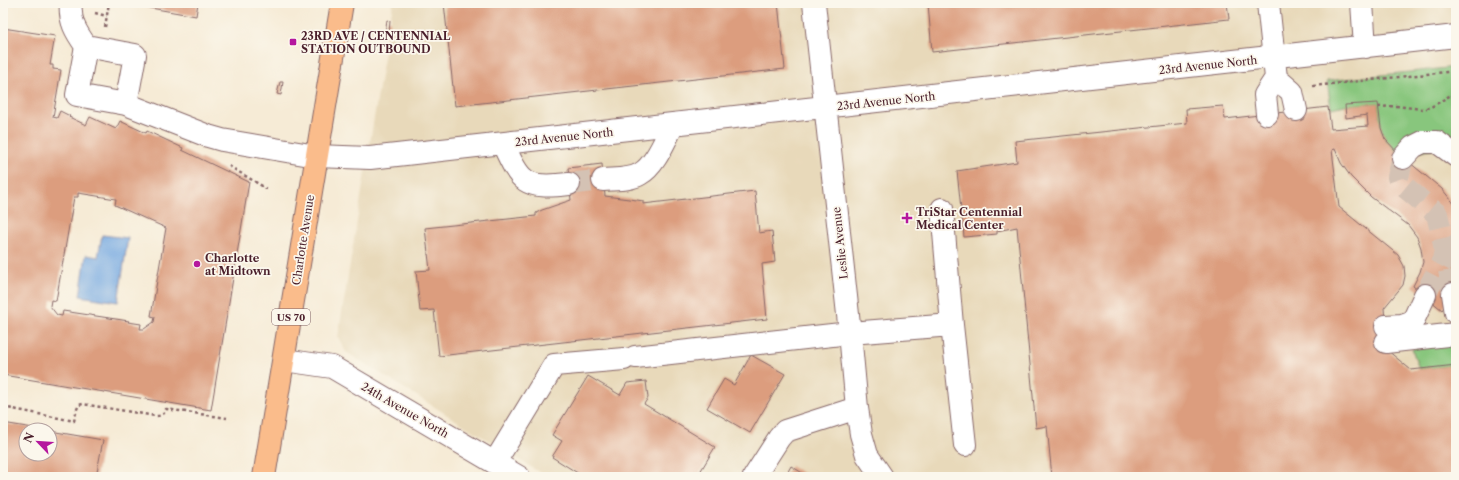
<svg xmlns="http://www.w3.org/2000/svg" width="1459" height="480" font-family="'Libre Caslon Text',serif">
<rect width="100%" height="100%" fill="#fbf7ec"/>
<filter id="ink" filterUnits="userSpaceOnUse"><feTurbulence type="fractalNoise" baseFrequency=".025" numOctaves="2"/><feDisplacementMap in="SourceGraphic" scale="8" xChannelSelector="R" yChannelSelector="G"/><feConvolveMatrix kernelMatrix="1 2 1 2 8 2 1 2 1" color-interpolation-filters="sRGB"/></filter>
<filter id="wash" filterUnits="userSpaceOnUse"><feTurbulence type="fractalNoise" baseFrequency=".012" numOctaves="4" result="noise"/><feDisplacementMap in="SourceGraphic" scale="16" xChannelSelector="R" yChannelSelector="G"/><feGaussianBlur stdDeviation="0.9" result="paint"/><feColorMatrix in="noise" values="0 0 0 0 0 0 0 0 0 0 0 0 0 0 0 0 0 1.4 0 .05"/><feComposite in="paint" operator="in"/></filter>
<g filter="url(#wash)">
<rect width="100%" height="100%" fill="#f6ebd6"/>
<path fill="#e8d9ba" d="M393 3H1456V477H547L346 352 338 337Z"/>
<path fill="#88c67d" stroke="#697254" d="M1456 67V145L1399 154 1385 139 1381 128 1378 103 1345 105 1331 108 1327 81Z
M1456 344V365L1419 369 1412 349Z"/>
<path fill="#75a8e1" stroke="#606486" d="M102 235 128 238 118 302 80 296 86 255 98 257Z"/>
<g id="blocks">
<path fill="#dc9d7e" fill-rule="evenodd" d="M122 3H198L196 16Z
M444 3H778L785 69 455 106Z
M928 3H1227L1229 19 932 52Z
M387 20 390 21 389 33H385Z
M3 28 55 36 50 65H53V69L61 70 53 117 57 118 60 111 70 116 69 117 86 125 90 117 116 129 120 121 146 133 147 131 183 148 182 150 249 182 211 410 3 375ZM78 193 116 199 115 205 166 228 151 316 155 317 154 322 144 329H140L141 324 128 322 129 321 63 311 62 316 57 315 50 306 51 300 56 301 74 197H78Z
M280 82H283L281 95 277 94Z
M1378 103 1381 128 1385 139 1399 154 1442 189 1456 206V285L1449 301 1442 310 1413 286 1420 272 1423 262 1421 248 1417 237 1408 225 1371 197 1351 177 1341 163 1335 149 1332 150 1339 207 1398 255 1404 266 1405 276 1403 285 1384 308 1387 350 1411 370 1456 365V477H1052L1047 426 1036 428 1017 227 997 231V234L964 237 957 171 1017 162 1015 141 1187 123 1186 109 1223 106 1225 119 1328 107 1331 129 1368 126 1367 115 1346 118 1345 105Z
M602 164 605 196 637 200 643 201V204L755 191 759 233 772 231 775 262 762 264 767 319 439 356 434 310 420 311 416 271 430 270 425 228 536 216V213L542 210 571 200 568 168Z
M751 355 785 374 750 433 707 408 724 379 734 385Z
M588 376 620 395 627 383 646 381 648 398 644 404 715 447 697 477H584L552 457 562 441 552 435Z
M3 423 39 429 26 430V454H50V431L103 440 96 477H3Z
M791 466 809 477H785Z"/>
</g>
</g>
<g filter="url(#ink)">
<use href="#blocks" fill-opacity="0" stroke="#866667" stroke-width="1"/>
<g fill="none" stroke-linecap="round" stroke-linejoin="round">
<path stroke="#d4c2b4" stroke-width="22" stroke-dasharray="22 11" stroke-linecap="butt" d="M1403 158 1398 177 1400 183 1437 214 1447 258 1453 294
M569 184 603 180
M1425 295 1443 260 1445 250"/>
<g stroke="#866667" stroke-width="24">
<path id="minor" d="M71 3C69 21 76 32 86 46
M814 3 850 333 857 408 861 434 867 455 882 477
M1362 3 1365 47
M86 46 135 55 126 104 77 95Z
M1276 78 1292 92 1296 110
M126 104 208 136 222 140 316 156 370 158 1456 36
M1267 114 1265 95 1276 78 1268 3
M503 144C521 183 524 189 569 184
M1403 158 1413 147 1423 142H1437L1456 156
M603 180C615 179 630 180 640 174 655 166 665 140 673 125
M942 209 952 325
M1453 294 1456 313
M1386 326 1402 325 1413 321 1425 295
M1386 342 1456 334
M635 357 850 333 952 325 965 445
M284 360 332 367 519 477
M495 462 554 365 624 359
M754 477 779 438 785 431 857 408"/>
</g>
<g stroke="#866667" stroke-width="24">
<path id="major" d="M264 477C291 319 315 161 342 3"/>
</g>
<path stroke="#866667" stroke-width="2.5" stroke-dasharray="3 3" stroke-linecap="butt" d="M95 13 107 16
M105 27 109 3
M1313 86 1456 71
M1378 107 1396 106 1422 109 1431 107 1456 92
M229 166 267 189
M3 407 74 421 77 409 79 405 83 404 155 416C161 416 164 415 166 409L227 418"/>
<use href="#minor" stroke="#fff" stroke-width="22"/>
<use href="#major" stroke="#fabc8b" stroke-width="22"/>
</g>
</g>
<g fill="#b5179e" stroke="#fbf7ec" stroke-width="1.5">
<rect x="289" y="38" width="8" height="8" rx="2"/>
<path d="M905 212h4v4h4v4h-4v4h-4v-4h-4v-4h4z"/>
<circle cx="197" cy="264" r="4"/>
</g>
<g text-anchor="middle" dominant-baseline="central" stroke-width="3.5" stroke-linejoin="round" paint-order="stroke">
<rect fill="#fbf7ec" stroke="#7f6065" stroke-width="1" x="272" y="309" width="38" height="16" rx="3"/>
<g font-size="10" font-weight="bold" fill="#4a1f2b">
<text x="291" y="317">US 70</text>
</g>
<g font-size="11" font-weight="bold" fill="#4a1f2b" stroke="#fbf7ec" text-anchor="start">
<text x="301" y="36">23RD AVE / CENTENNIAL<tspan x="301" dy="13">STATION OUTBOUND</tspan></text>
<text x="916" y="212">TriStar Centennial<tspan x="916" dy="13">Medical Center</tspan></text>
<text x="205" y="258">Charlotte<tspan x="205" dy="13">at Midtown</tspan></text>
</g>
<g font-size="11" fill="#4a1f2b" stroke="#fbf7ec">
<text transform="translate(1208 65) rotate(-6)">23rd Avenue North</text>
<text transform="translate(886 101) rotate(-6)">23rd Avenue North</text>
<text transform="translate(564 137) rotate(-6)">23rd Avenue North</text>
<text transform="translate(303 240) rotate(-81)">Charlotte Avenue</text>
<text transform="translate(840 243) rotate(-96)">Leslie Avenue</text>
<text transform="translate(405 410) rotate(30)">24th Avenue North</text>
</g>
</g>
<rect width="1459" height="480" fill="none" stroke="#fbf7ec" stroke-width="16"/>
<g transform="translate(38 442) rotate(295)"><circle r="19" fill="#fbf7ec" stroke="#b4a19f"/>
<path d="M0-3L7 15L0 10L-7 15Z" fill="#b5179e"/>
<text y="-6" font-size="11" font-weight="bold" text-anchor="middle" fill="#4a1f2b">N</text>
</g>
</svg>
